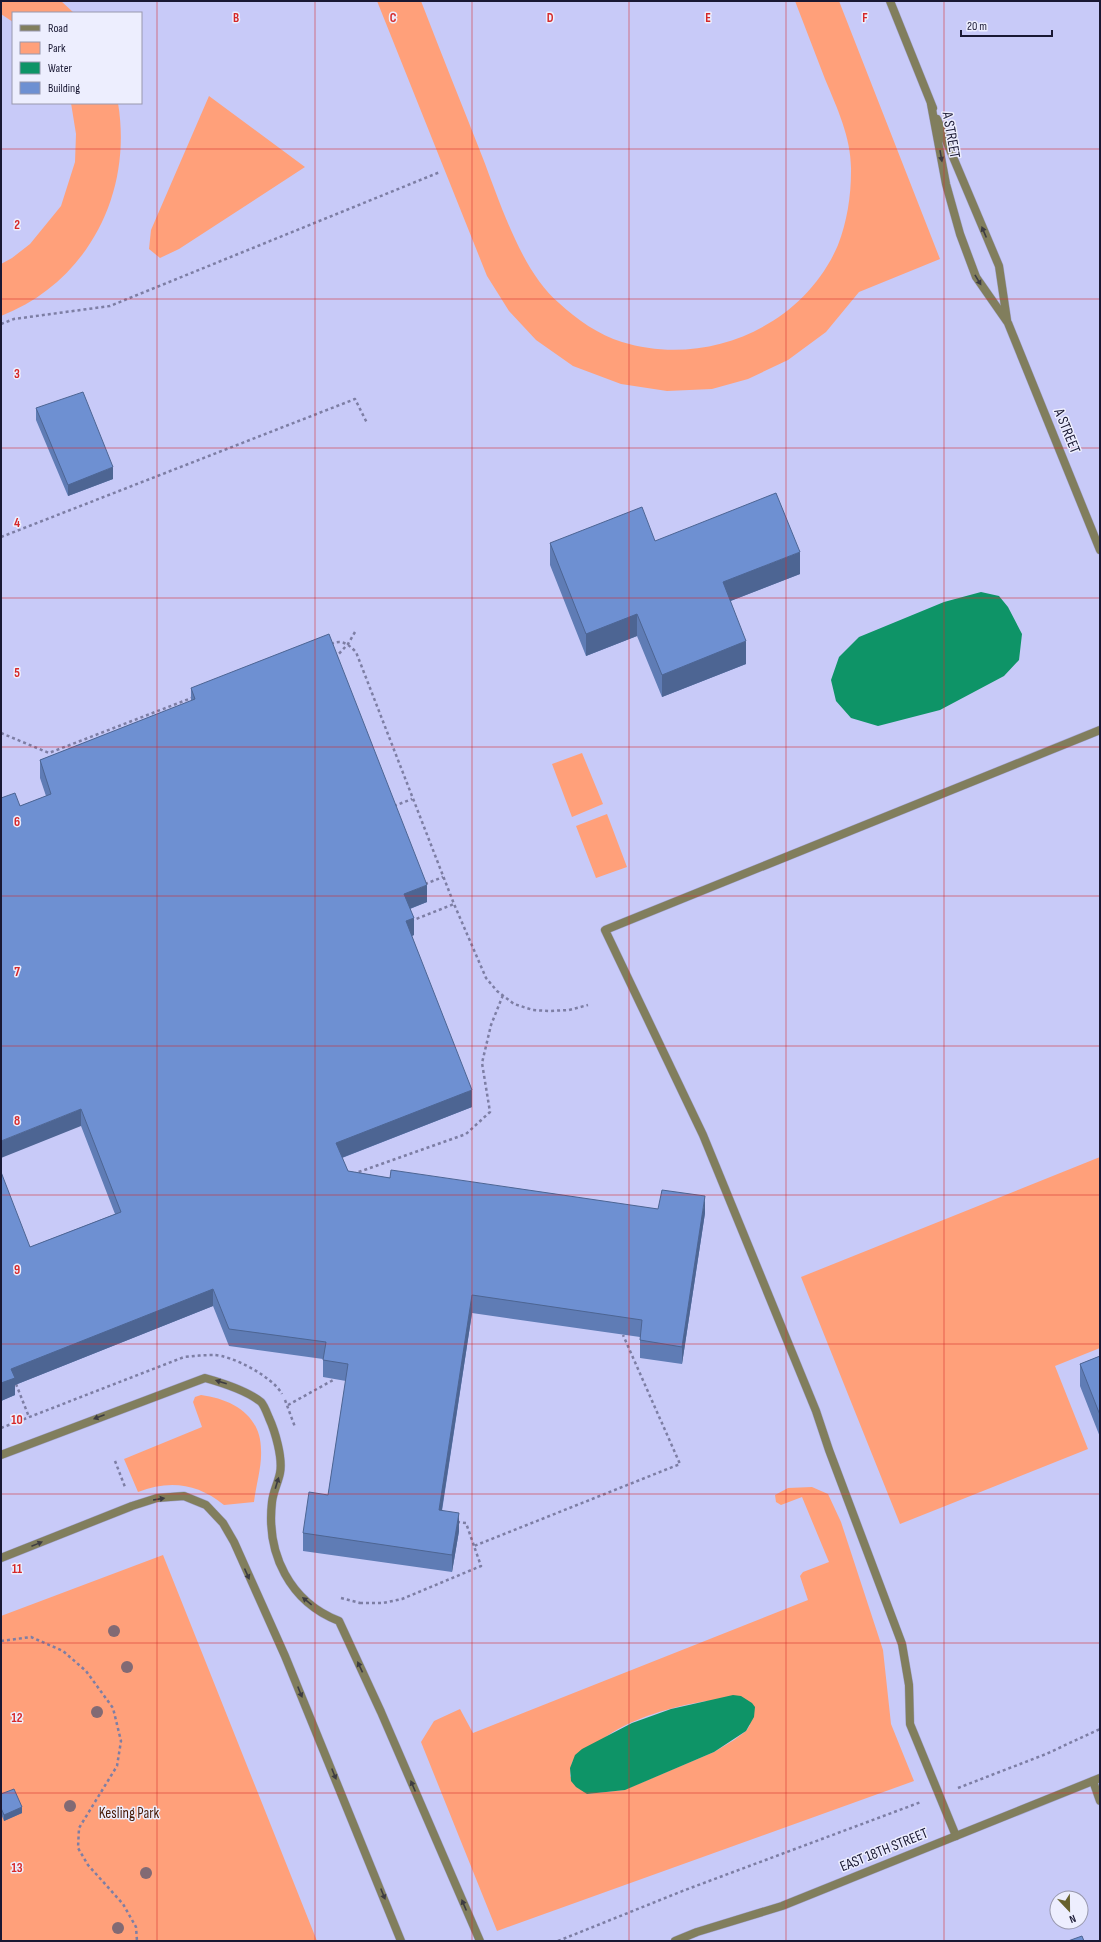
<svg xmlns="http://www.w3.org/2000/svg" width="1101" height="1942" font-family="'Sofia Sans Condensed',sans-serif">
<rect width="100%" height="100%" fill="#c8caf8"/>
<path fill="#ffa07a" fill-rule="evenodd" d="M1 1H61L74 13H13V22L1 14Z
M377 1H421C441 53 462 105 482 156 500 202 521 271 559 303 576 319 599 335 622 342 706 368 803 327 838 245 847 222 851 196 851 172 852 139 837 108 825 79 815 53 805 27 795 1H839L940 259 859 292 826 332 788 360 748 379 712 389 667 391 621 384 573 366 536 340 509 311 487 276Z
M209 96 305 167 179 249 160 258 149 249 151 230Z
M71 103H118C133 193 88 282 1 316V264L12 258 30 244 61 206 75 162 76 134Z
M582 753 603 804 572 817 552 764Z
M607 814 627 867 596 878 576 826Z
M1100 1157V1348L1055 1366 1088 1449 900 1524 801 1277Z
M201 1395C232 1399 261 1415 261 1450 262 1466 256 1485 254 1502L224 1505C197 1483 169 1480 138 1492L124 1459 202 1427 193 1402 195 1397Z
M812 1487 828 1494 841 1522 883 1650 891 1724 914 1781 497 1931 421 1742 434 1721 460 1709 473 1733 808 1600 800 1576 803 1572 829 1562 802 1497 781 1505 776 1502 775 1495 788 1488ZM706 1701 750 1725 746 1731 734 1740 714 1752 624 1790 587 1794 570 1776 572 1762C584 1753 595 1744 607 1736 635 1717 672 1707 706 1701Z
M163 1555 317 1941H1V1616Z"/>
<path fill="#0e9467" d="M981 592 999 596 1008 607 1022 634 1019 660 1004 676 940 710 878 726 851 718 836 701 831 680 839 657 859 637 944 602Z
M733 1695 741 1696 752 1703 755 1707 754 1717 746 1731 714 1752 625 1790 587 1794 576 1787 571 1781 570 1768 575 1755 582 1749 632 1723 671 1709Z"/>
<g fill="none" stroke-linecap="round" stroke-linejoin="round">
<g stroke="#a5a6d1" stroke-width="9">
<path id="service" d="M1 1455 205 1378C223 1383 246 1390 261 1402 264 1405 267 1413 269 1418 275 1431 283 1458 280 1473 278 1483 273 1492 272 1502 266 1554 290 1602 339 1621L381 1712 480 1941
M1 1558 132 1506 157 1498 184 1496 206 1505 223 1523 234 1542 285 1656 401 1941
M956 1836 910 1724 909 1685 902 1644 829 1450 816 1411 703 1135 605 930 1100 730"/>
</g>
<g stroke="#a5a6d1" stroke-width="9">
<path id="minor" d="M1093 1781 1100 1801"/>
</g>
<g stroke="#a5a6d1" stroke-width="9">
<path id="tertiary" d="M890 1 933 108
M931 104 946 184 960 234 976 277 1008 323 1100 550
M937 119 999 266 1007 320
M675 1941 697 1932 782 1906 1100 1778"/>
</g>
<path stroke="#7d7ea4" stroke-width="2.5" stroke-dasharray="3 3" stroke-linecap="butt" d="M1 324 14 319 110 306 440 172
M1 537 355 399 367 423
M331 644C342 639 348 644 356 652L454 904 486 978 497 991 514 1004 533 1010 549 1011 569 1010 588 1005
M335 658 348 644 355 632
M1 733 49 753 194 697
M394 806 412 799
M425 884 443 877
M411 921 454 904
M353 1174 466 1134 490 1112 482 1063 491 1025 503 995
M16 1384 29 1417
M285 1400 295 1427
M288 1405 335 1379
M1 1428 184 1357C194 1356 203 1355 213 1355 232 1355 273 1377 282 1394
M115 1461 125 1487
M457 1522 466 1523 474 1546
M341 1598 360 1603V1606
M360 1603H383L402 1599 481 1566 474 1546 680 1464 623 1335
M1 1641 31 1637 63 1651 86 1671 113 1708 121 1741 117 1766 79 1828 78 1848 88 1865 123 1904 136 1927 137 1941
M958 1788 1046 1754 1100 1729
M558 1941 685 1890 921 1802"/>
<use href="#service" stroke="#817e5d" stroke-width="8"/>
<use href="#minor" stroke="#817e5d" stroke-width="8"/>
<use href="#tertiary" stroke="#817e5d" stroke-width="8"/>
</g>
<g fill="#826a74">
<circle cx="114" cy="1631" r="6"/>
<circle cx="127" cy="1667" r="6"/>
<circle cx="97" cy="1712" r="6"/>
<circle cx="70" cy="1806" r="6"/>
<circle cx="146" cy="1873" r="6"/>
<circle cx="118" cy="1928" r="6"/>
</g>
<path fill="#5f7cb5" d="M36 408 113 479 68 496 36 420Z
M655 541 800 574 730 601 746 664 662 697 637 636 586 656 550 565V543Z
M191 688 427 902 410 909 414 935 412 936 472 1107 342 1158 348 1171 390 1178 658 1209 705 1213 682 1364 640 1358V1337L472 1313 442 1511 459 1531 452 1572 303 1551V1533L328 1495 346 1381 323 1377V1359L229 1346 213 1306 15 1385V1395L1 1401 30 1247 115 1214 81 1126 20 806 46 796 40 778V760L191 701Z
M1100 1356V1437L1080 1386V1364Z
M1 1794 22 1813 4 1821 1 1814Z"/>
<path fill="#4d6593" d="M113 467V479L68 496V485Z
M800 552V574L723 604V582Z
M637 614V636L586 656V634Z
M746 641V664L662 697V675Z
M427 885V902L404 911V894Z
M414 918V935L406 938V921Z
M472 1090V1107L336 1160V1143Z
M81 1109V1126L1 1158V1141Z
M705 1196V1213L682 1364V1347Z
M213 1289V1306L15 1385V1395L1 1401V1383L11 1369Z
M472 1295V1313L439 1528V1510Z
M459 1513V1531L452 1572V1555Z
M22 1807V1813L4 1821V1815Z"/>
<path fill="#6e90d2" stroke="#4d6593" d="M83 392 113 467 68 485 36 408Z
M776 493 800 552 723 582 746 641 662 675 637 614 586 634 550 543 642 507 655 541Z
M329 634 427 885 404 894 414 918 406 921 472 1090 336 1143 348 1171 390 1178 391 1170 658 1209 662 1190 705 1196 682 1347 640 1340 642 1320 472 1295 439 1510 459 1513 452 1555 303 1533 309 1492 328 1495 348 1364 323 1360 326 1342 229 1329 213 1289 11 1369 15 1378 1 1383V1172L30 1247 121 1212 81 1109 1 1141V798L15 793 20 806 51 794 40 760 195 699 191 688Z
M1100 1356V1415L1080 1364Z
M14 1789 22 1807 4 1815 1 1808V1794Z
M1082 1936 1084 1941H1068Z"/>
<defs><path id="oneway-solid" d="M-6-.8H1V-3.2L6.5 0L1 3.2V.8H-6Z"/></defs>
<g fill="#3d3c42">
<use href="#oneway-solid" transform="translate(941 156) rotate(80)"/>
<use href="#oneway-solid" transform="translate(984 232) rotate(-113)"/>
<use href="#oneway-solid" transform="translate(978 280) rotate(59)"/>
<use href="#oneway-solid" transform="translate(221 1382) rotate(-163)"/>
<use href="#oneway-solid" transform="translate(99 1417) rotate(159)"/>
<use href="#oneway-solid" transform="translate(277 1483) rotate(-73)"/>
<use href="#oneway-solid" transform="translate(159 1499) rotate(-9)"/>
<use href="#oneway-solid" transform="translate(37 1544) rotate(-22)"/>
<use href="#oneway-solid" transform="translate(247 1574) rotate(66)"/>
<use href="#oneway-solid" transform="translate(307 1601) rotate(-141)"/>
<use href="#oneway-solid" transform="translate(360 1667) rotate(-115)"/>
<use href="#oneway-solid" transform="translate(300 1692) rotate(68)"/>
<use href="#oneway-solid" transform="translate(334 1774) rotate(68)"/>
<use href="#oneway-solid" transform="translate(413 1786) rotate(-113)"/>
<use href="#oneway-solid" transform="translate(383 1894) rotate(68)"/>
<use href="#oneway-solid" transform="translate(464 1905) rotate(-113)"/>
</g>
<path fill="none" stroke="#d62828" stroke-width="1" stroke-opacity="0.55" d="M157 1V1941M315 1V1941M472 1V1941M629 1V1941M786 1V1941M944 1V1941M1 149H1100M1 299H1100M1 448H1100M1 598H1100M1 747H1100M1 896H1100M1 1046H1100M1 1195H1100M1 1344H1100M1 1494H1100M1 1643H1100M1 1793H1100"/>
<g text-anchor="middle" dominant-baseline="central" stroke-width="3" stroke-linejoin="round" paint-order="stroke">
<g font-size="15" fill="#191833" stroke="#edeefe">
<text transform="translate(951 135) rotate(80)">A STREET</text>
<text transform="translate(1067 431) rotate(68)">A STREET</text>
<text transform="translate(884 1850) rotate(-22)">EAST 18TH STREET</text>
</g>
<g font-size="15" fill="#491c08" stroke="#edeefe">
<text x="129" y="1813">Kesling Park</text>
</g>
</g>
<g font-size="13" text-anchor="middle" font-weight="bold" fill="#d62828" stroke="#edeefe" stroke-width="3" stroke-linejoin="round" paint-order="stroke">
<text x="236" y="22">B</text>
<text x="393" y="22">C</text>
<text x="550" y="22">D</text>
<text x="708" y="22">E</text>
<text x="865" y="22">F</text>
<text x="17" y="229">2</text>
<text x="17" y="378">3</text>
<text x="17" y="527">4</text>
<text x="17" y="677">5</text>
<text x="17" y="826">6</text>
<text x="17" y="976">7</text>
<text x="17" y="1125">8</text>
<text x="17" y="1274">9</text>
<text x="17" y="1424">10</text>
<text x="17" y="1573">11</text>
<text x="17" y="1722">12</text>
<text x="17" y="1872">13</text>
</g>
<rect width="1101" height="1942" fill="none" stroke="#191833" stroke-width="4"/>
<rect x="12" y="12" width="130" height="92" fill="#edeefe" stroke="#9898ad"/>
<rect x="20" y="25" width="20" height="6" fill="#817e5d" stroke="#9898ad"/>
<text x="48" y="32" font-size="12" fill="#191833">Road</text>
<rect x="20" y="42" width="20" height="12" fill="#ffa07a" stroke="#9898ad"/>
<text x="48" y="52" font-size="12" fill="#191833">Park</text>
<rect x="20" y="62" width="20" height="12" fill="#0e9467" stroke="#9898ad"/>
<text x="48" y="72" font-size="12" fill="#191833">Water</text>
<rect x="20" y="82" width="20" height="12" fill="#6e90d2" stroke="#9898ad"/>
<text x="48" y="92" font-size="12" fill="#191833">Building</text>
<g transform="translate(1069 1910) rotate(158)"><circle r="19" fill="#edeefe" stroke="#9898ad"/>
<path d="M0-3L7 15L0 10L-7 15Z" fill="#67612d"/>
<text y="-6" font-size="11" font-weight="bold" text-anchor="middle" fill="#191833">N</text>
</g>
<path d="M961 30v6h91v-6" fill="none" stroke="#191833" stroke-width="2"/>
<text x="967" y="30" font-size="12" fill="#191833" stroke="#edeefe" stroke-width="3" paint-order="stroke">20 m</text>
</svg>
